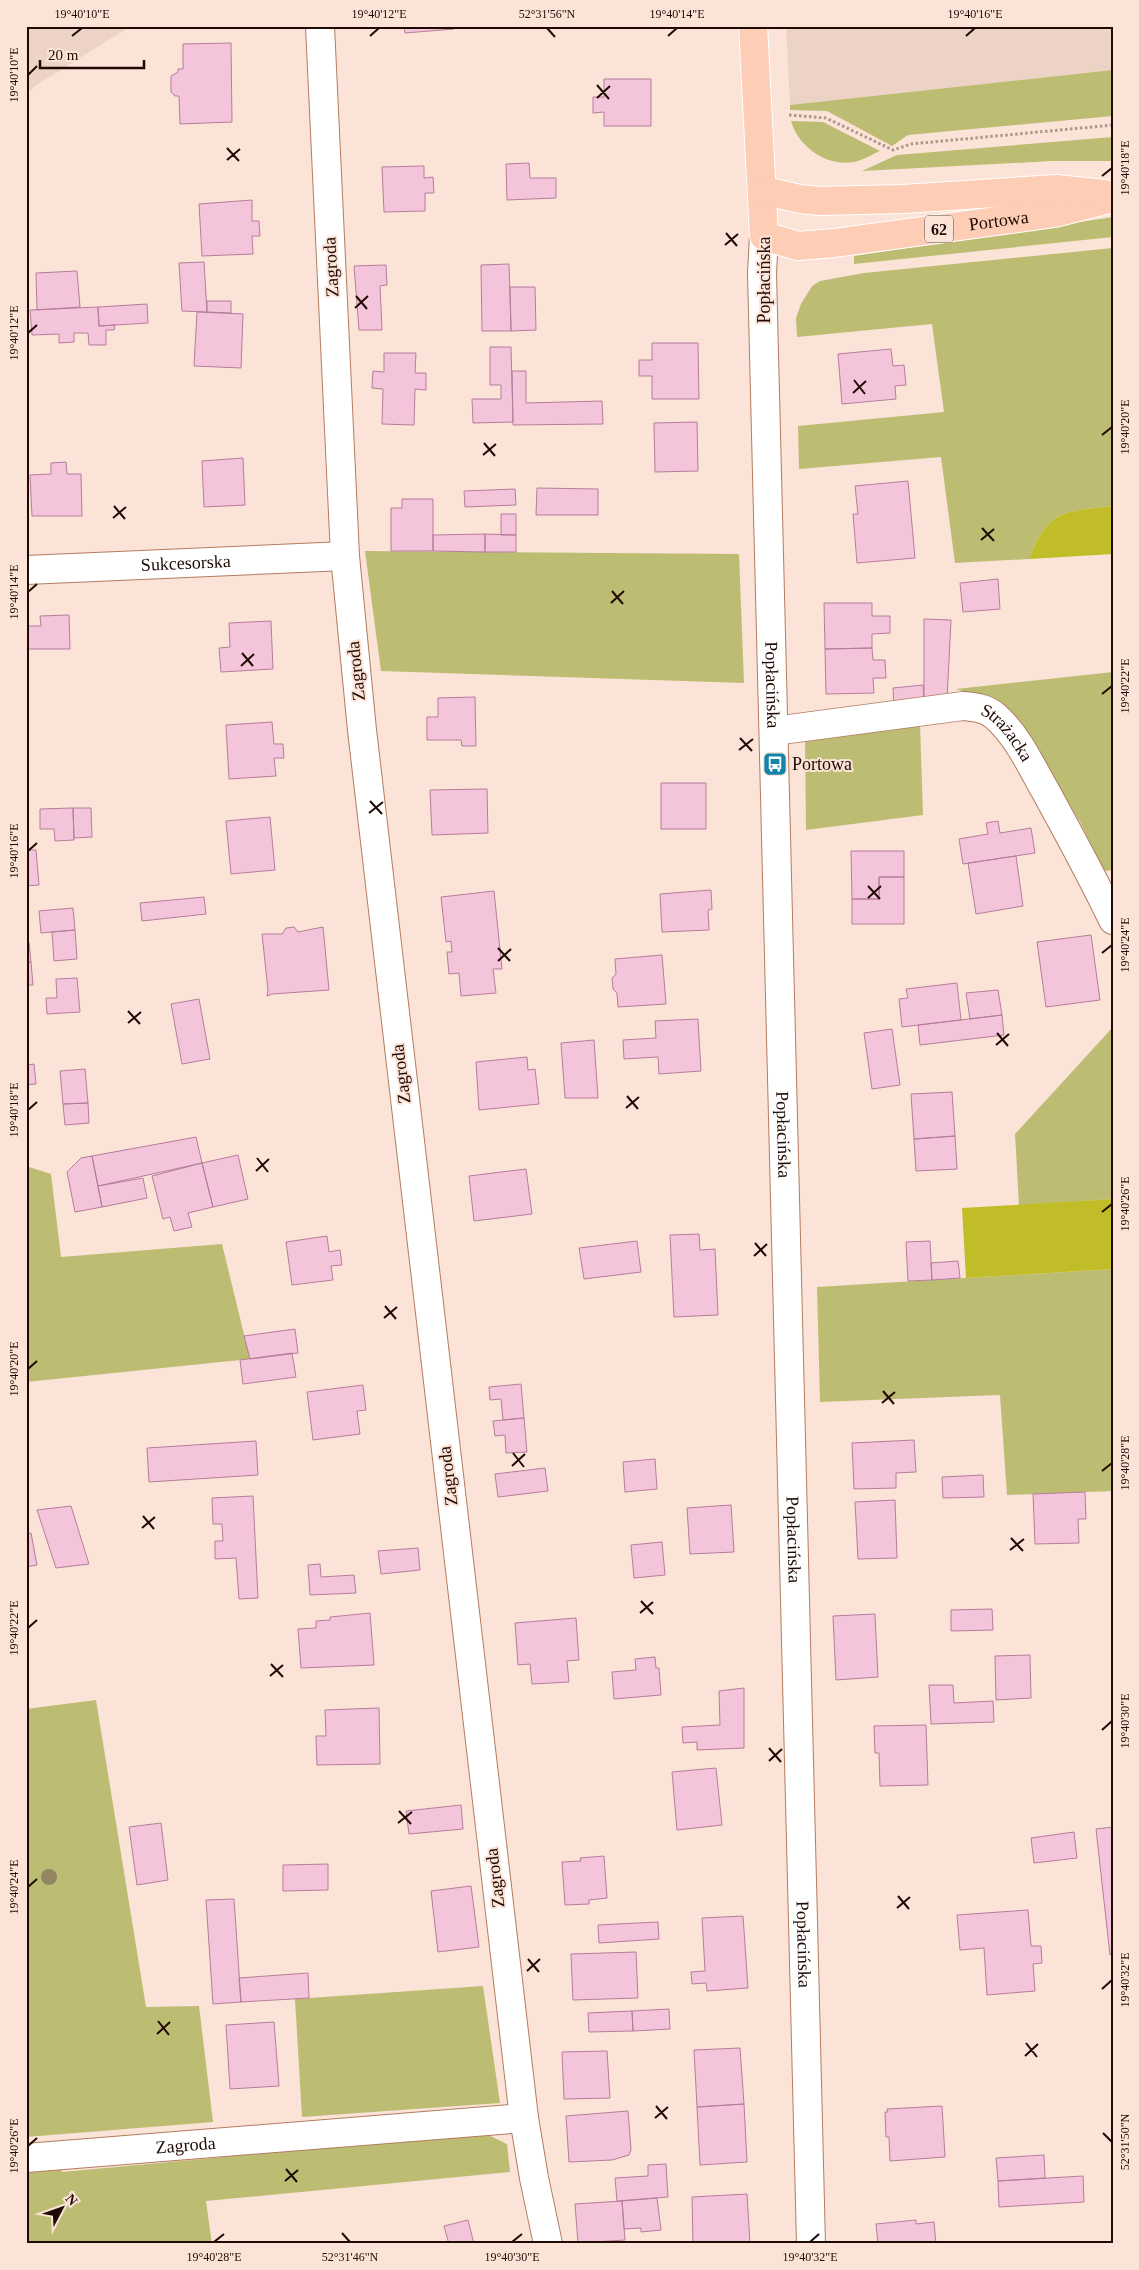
<svg xmlns="http://www.w3.org/2000/svg" width="1139" height="2270" font-family="'Times New Roman',serif">
<rect width="100%" height="100%" fill="#fce3d7"/>
<path fill="#edd3c5" d="M26 26H131L35 86 26 95Z
M786 26H1113V70L790 105Z"/>
<path fill="#bdbc73" d="M1113 70V116L908 135 892 146 827 111 790 110V105Z
M791 121 823 122 880 151C873 154 865 159 858 161 829 169 799 148 791 121Z
M1113 137V161H1052L862 171 897 155Z
M1113 217V237L854 264V256Z
M1113 248V506C1064 512 1049 508 1029 559L955 563 941 457 799 469 798 426 944 412 932 324 797 337 796 318 801 304 812 286 820 281 864 273Z
M365 551 739 554 744 683 381 671Z
M1113 672V870L1104 871 1080 822 1019 723 985 698 956 689Z
M920 724 923 815 806 830 805 736Z
M1113 1027V1199L1019 1205 1015 1134Z
M26 1166 51 1174 61 1257 222 1244 250 1359 26 1382Z
M1113 1269V1491L1007 1495 1000 1395 820 1402 817 1287Z
M96 1700 146 2007 199 2006 213 2122 26 2137V1709Z
M483 1986 500 2103 302 2117 295 1999Z
M484 2133 507 2144 510 2172 206 2201 212 2244H26V2169L61 2166 62 2172Z"/>
<path fill="#c1bd29" d="M1113 506V554L1029 559C1049 508 1064 512 1113 506Z
M1113 1199V1269L966 1278 962 1208Z"/>
<path fill="#f4c4db" stroke="#b67d9a" d="M404 26H454V29L405 33Z
M231 43 232 122 180 124 179 96H175L171 92V76L178 72V69H183V44Z
M604 79H651V126H604V112L593 113V97H604Z
M529 163 530 178H556V198L507 200 506 164Z
M424 166V178L433 177 434 193H425V211L384 212 382 167Z
M252 200V221H259L260 236H252L253 254 202 256 199 204Z
M204 262 207 312 182 311 179 263Z
M509 264 511 331H482L481 265Z
M386 265 387 285 380 286 382 330H359L354 266Z
M77 271 80 307 37 310 36 273Z
M510 287H535L536 330 511 331Z
M207 301H231V313L207 312Z
M147 304 148 323 99 326 98 307Z
M98 307 99 326 115 325 114 330H106V345H89L88 333H74V342L59 343V334L32 335 30 310Z
M197 312 243 314 241 368 194 366Z
M652 343H698L699 399H652V376H639V360H652Z
M490 347H511L513 422 473 423 472 399H501V385H490Z
M891 349 893 366 904 365 906 385 895 386 896 399 842 404 838 354Z
M384 353H416L415 373H426V390L415 389 414 425 382 424 383 389 372 388 373 371 384 372Z
M512 371H526V403L602 401 603 424 513 425Z
M697 422 698 471 655 472 654 423Z
M243 458 245 505 204 507 202 461Z
M66 462 67 474H81L82 516H32L30 475 51 474V463Z
M908 481 915 558 857 563 853 514H858L855 486Z
M537 488 598 489V515H536Z
M515 489 516 505 465 507 464 491Z
M402 499H433V551H391V508H402Z
M501 514H516V535H501Z
M485 534 516 535V552H485Z
M485 534V552L433 551V535Z
M998 579 1000 609 963 612 960 583Z
M824 603H872V616H890V633L872 634V648L825 649Z
M69 615 70 649H26V626H41L40 616Z
M924 619 951 620 947 700 924 703Z
M271 621 273 669 221 672 219 648 230 647 229 623Z
M872 648 873 660H885L886 678H873L874 693 826 694 825 649Z
M923 685 924 703 894 707 893 688Z
M475 697 476 746H462L461 740H427V717H438V698Z
M272 722 274 744H283L284 758H274L276 776 229 779 226 725Z
M661 783H706V829H661Z
M487 789 488 833 432 835 430 790Z
M73 808H91L92 837 74 838Z
M73 808 74 840 55 841 54 829H40V809Z
M270 817 275 870 231 874 226 821Z
M998 821 1000 833 1031 828 1035 853 963 864 959 839 988 834 986 823Z
M26 850H36L39 885 26 886Z
M851 851H904V877H879V899H852Z
M1016 856 1023 906 976 914 968 863Z
M879 877H904V924H852V899H879Z
M711 890 712 909 708 910 709 930 662 932 660 894Z
M494 891 502 969H493L496 993 461 996 459 973 449 974 447 952H452L451 941 446 942 441 897Z
M204 897 206 914 142 921 140 903Z
M73 908 75 930 41 933 39 911Z
M294 927 298 932 323 927 329 990 272 994 267 996 268 990 262 934H282L286 928Z
M75 930 77 959 54 961 52 932Z
M1091 935 1100 1000 1046 1007 1037 942Z
M29 942 31 962 26 963V943Z
M662 955 666 1004 618 1007 617 993 613 989 612 978 616 974 615 959Z
M31 962 33 985H26V963Z
M77 978 80 1012 47 1014 46 998H57L56 979Z
M957 983 961 1020 902 1027 899 999 908 998 906 989Z
M998 990 1002 1015 970 1019 966 993Z
M199 999 210 1059 182 1064 171 1004Z
M1002 1015 1004 1035 920 1045 918 1025Z
M698 1019 701 1071 659 1074 658 1057 624 1059 623 1040 656 1038 655 1021Z
M892 1029 900 1085 872 1089 864 1033Z
M594 1040 598 1098H565L561 1043Z
M527 1057 528 1070 535 1069 539 1104 479 1110 476 1062Z
M34 1064 36 1084 26 1085V1065Z
M85 1069 88 1103 63 1104 60 1071Z
M952 1092 955 1136 914 1139 911 1094Z
M88 1103 89 1123 65 1125 63 1104Z
M955 1136 957 1169 916 1171 914 1139Z
M196 1137 202 1163 98 1186 92 1156Z
M238 1155 248 1199 213 1207 202 1163Z
M92 1156 102 1207 75 1212 67 1172 81 1158Z
M202 1163 213 1207 188 1213 192 1227 174 1231 170 1217 163 1219 152 1176Z
M526 1169 532 1214 474 1221 469 1176Z
M143 1178 147 1198 102 1207 98 1186Z
M699 1234 700 1250 715 1249 718 1315 674 1317 670 1235Z
M327 1236 329 1252 340 1250 342 1265 331 1266 333 1280 292 1285 286 1242Z
M637 1241 641 1272 584 1279 579 1248Z
M930 1241 932 1280 908 1281 906 1242Z
M958 1261 960 1278 932 1280 931 1263Z
M295 1329 298 1353 250 1359 244 1336Z
M292 1353 296 1377 243 1384 240 1360Z
M521 1384 524 1418 503 1420 501 1399 490 1400 489 1387Z
M363 1385 366 1410 357 1411 360 1434 313 1440 307 1392Z
M524 1418 527 1452 506 1453 505 1435 495 1436 493 1421Z
M914 1440 916 1472 896 1473V1488L854 1489 852 1443Z
M256 1441 258 1475 149 1482 147 1448Z
M655 1459 657 1489 625 1492 623 1462Z
M545 1468 548 1491 498 1497 495 1474Z
M983 1475 984 1497 943 1498 942 1477Z
M1085 1492 1086 1519H1078L1079 1543 1035 1544 1033 1494Z
M253 1496 258 1598 239 1599 236 1558 215 1559V1541H223L222 1524H213L212 1498Z
M895 1500 897 1558 858 1559 855 1502Z
M731 1505 734 1552 690 1554 687 1508Z
M71 1506 89 1564 56 1568 37 1510Z
M31 1533 37 1565 26 1567V1534Z
M662 1542 665 1575 634 1578 631 1545Z
M418 1548 420 1570 381 1574 378 1551Z
M320 1564 321 1577 354 1575 356 1593 310 1595 308 1565Z
M992 1609 993 1630 951 1631V1610Z
M370 1613 374 1665 301 1668 298 1629 316 1628V1621L330 1620V1617Z
M875 1614 878 1677 836 1680 833 1616Z
M576 1618 579 1660 567 1661 569 1682 532 1684 530 1664 518 1665 515 1623Z
M1030 1655 1031 1698 996 1700 995 1656Z
M655 1657 656 1668H659L661 1695 614 1699 612 1672 636 1670 635 1659Z
M929 1685H953L954 1703 993 1701 994 1722 931 1724Z
M744 1688V1748L697 1750V1742L683 1743 682 1727 720 1725 719 1691Z
M379 1708 380 1764 317 1765 316 1736H326L325 1710Z
M926 1725 928 1785 880 1786 879 1753H875L874 1726Z
M716 1768 722 1825 677 1830 672 1772Z
M461 1805 463 1829 409 1834 406 1811Z
M161 1823 168 1880 137 1885 129 1827Z
M1113 1827V1954L1110 1955 1096 1829Z
M1074 1832 1077 1858 1034 1863 1031 1838Z
M604 1856 607 1898 589 1900V1904L565 1905 562 1862 581 1861 580 1858Z
M328 1864V1890L283 1891V1865Z
M471 1886 479 1947 438 1952 431 1891Z
M234 1899 241 2002 213 2004 206 1900Z
M1028 1910 1031 1946H1041L1042 1963 1033 1964 1035 1991 987 1995 984 1948 960 1950 957 1915Z
M743 1916 748 1988 707 1991 706 1983 692 1984 691 1972 705 1971 702 1918Z
M658 1922 659 1939 599 1943 598 1925Z
M636 1952 638 1998 573 2000 571 1954Z
M308 1973 309 1998 241 2002 239 1978Z
M669 2009 670 2029 633 2031 632 2011Z
M632 2011 633 2031 589 2032 588 2013Z
M274 2022 279 2086 230 2089 226 2025Z
M740 2048 744 2104 697 2107 694 2050Z
M607 2051 610 2098 564 2099 562 2052Z
M744 2104 747 2162 700 2165 697 2107Z
M942 2106 945 2157 890 2161 889 2137H886L885 2112H888L887 2109Z
M628 2111 631 2150 629 2155 612 2160 569 2162 566 2116Z
M1044 2155 1045 2178 998 2181 996 2158Z
M666 2164 668 2197 617 2201 615 2178 648 2176V2165Z
M1083 2176 1084 2202 999 2207 998 2181Z
M747 2194 750 2244H693L692 2197Z
M657 2198 661 2230 641 2232V2228L624 2229 622 2201Z
M622 2201 625 2240 578 2243 575 2204Z
M468 2220 474 2244H449L444 2226Z
M916 2220V2224L934 2222 936 2244H878L876 2224Z"/>
<g fill="none" stroke-linecap="round" stroke-linejoin="round">
<g stroke="#b37c5f" stroke-width="30">
<g id="street">
<path id="s1" d="M764 236 762 273 811 2244"/>
<path id="s2" d="M26 570 345 556"/>
<path id="s3" d="M774 731 963 706C974 707 986 708 995 716 1018 736 1031 766 1046 792 1069 834 1092 876 1113 920"/>
<path d="M524 2118 534 2178 548 2244"/>
<path id="s4" d="M26 2158 524 2118 362 730 345 556 320 26"/>
</g>
</g>
<g stroke="#fff" stroke-width="30">
<g id="primary">
<path id="s5" d="M753 26 764 236 798 246 834 243 1055 213 1113 198"/>
<path d="M762 190 800 199 820 201 903 199 1056 189 1104 194"/>
</g>
</g>
<path stroke="#af978d" stroke-width="3" stroke-dasharray="2.5 2.5" stroke-linecap="butt" d="M789 115 826 118 893 150 911 144 1113 125"/>
<use href="#street" stroke="#fff" stroke-width="28"/>
<use href="#primary" stroke="#fdcdb5" stroke-width="28"/>
</g>
<circle fill="#928661" cx="49" cy="1877" r="8"/>
<path fill="none" stroke="#1f0b03" stroke-width="2" d="M547 28 555 37M72 36 82 28M370 36 379 28M668 36 677 28M966 36 975 28M28 75 37 66M597 85 609 99M597 98 610 86M227 148 239 161M227 160 240 149M1102 176 1112 168M726 233 737 246M725 245 738 234M356 296 367 309M355 308 368 296M28 333 37 325M854 380 865 394M853 393 866 381M1102 435 1112 427M484 443 495 456M483 455 496 444M114 506 125 519M113 518 126 507M982 528 994 541M981 540 994 529M612 591 623 604M28 592 37 584M611 603 624 591M242 653 253 666M241 666 254 654M1102 694 1112 686M740 738 752 751M739 750 753 739M370 801 382 814M369 813 383 802M28 851 37 843M868 886 880 899M868 898 881 886M498 948 510 961M1102 953 1112 945M498 961 511 949M128 1011 140 1024M128 1023 141 1012M997 1033 1008 1046M996 1045 1009 1034M627 1096 638 1109M626 1108 639 1097M28 1110 37 1102M257 1158 268 1172M256 1171 269 1159M1102 1212 1112 1204M755 1243 766 1256M754 1256 767 1244M385 1306 396 1319M384 1318 397 1307M28 1369 37 1361M883 1391 894 1404M882 1403 895 1392M513 1453 524 1467M512 1466 525 1454M1102 1471 1112 1463M143 1516 154 1529M142 1528 155 1517M1011 1538 1023 1551M1010 1550 1024 1539M641 1601 653 1614M640 1613 653 1602M28 1628 37 1620M271 1664 283 1677M270 1676 283 1665M1102 1730 1112 1721M769 1748 781 1762M769 1761 782 1749M399 1811 411 1824M398 1823 412 1812M28 1887 37 1879M898 1896 909 1909M897 1908 910 1897M528 1959 539 1972M527 1971 540 1959M1102 1989 1112 1980M158 2021 169 2035M157 2034 170 2022M1026 2043 1037 2057M1025 2056 1038 2044M656 2106 667 2119M655 2118 668 2107M1103 2133 1112 2142M28 2146 37 2138M286 2169 297 2182M285 2181 298 2170M342 2233 350 2242M214 2242 224 2234M512 2242 522 2234M810 2242 819 2234"/>
<defs>
<g id="bus-square" transform="scale(1.25)"><rect x="-9" y="-9" width="18" height="18" rx="4" fill="#1084aa" stroke="#fce3d7"/><path d="M-5-6H5V4H4V6H2V4H-2V6H-4V4H-5ZM-3.5-4V0h7V-4ZM-3.5 1.2v1.5H-2V1.2ZM2 1.2v1.5H3.5V1.2Z" fill="#fff"/></g>
</defs>
<g fill-rule="evenodd">
<use href="#bus-square" x="775" y="764"/>
</g>
<g text-anchor="middle" dominant-baseline="central" stroke-width="4" stroke-linejoin="round" paint-order="stroke">
<rect fill="#fce3d7" stroke="#614c43" stroke-width="1" x="925" y="215.5" width="28" height="27" rx="4"/>
<g font-size="16" font-weight="bold" fill="#1f0b03">
<text x="939" y="229">62</text>
</g>
<g font-size="18" fill="#1f0b03" stroke="#fce3d7">
<text stroke="none"><textPath href="#s5" startOffset="448">Portowa</textPath></text>
<text transform="translate(331 267) rotate(-93)">Zagroda</text>
<text transform="translate(764 280) rotate(-90)">Popłacińska</text>
<text stroke="none"><textPath href="#s2" startOffset="160">Sukcesorska</textPath></text>
<text transform="translate(356 671) rotate(-96)">Zagroda</text>
<text stroke="none"><textPath href="#s1" startOffset="449">Popłacińska</textPath></text>
<text stroke="none"><textPath href="#s3" startOffset="245">Strażacka</textPath></text>
<text transform="translate(401 1074) rotate(-97)">Zagroda</text>
<text stroke="none"><textPath href="#s1" startOffset="899">Popłacińska</textPath></text>
<text transform="translate(448 1476) rotate(-97)">Zagroda</text>
<text stroke="none"><textPath href="#s1" startOffset="1304">Popłacińska</textPath></text>
<text transform="translate(495 1878) rotate(-97)">Zagroda</text>
<text stroke="none"><textPath href="#s1" startOffset="1709">Popłacińska</textPath></text>
<text stroke="none"><textPath href="#s4" startOffset="160">Zagroda</textPath></text>
</g>
<g font-size="18" fill="#1f0b03" stroke="#fce3d7" text-anchor="start">
<text x="792" y="764">Portowa</text>
</g>
</g>
<rect width="1139" height="2270" fill="none" stroke="#fce3d7" stroke-width="55"/>
<g transform="translate(62 2208) rotate(49)" stroke="#fce3d7" stroke-width="4" paint-order="stroke">
<path d="M0-4L9 19L0 12L-9 19Z" fill="#1f0b03"/>
<text y="-8" font-size="14" font-weight="bold" text-anchor="middle" fill="#1f0b03">N</text>
</g>
<path d="M40 60v8h104v-8" fill="none" stroke="#1f0b03" stroke-width="2.5"/>
<text x="48" y="60" font-size="15" fill="#1f0b03" stroke="#fce3d7" stroke-width="4" paint-order="stroke">20 m</text>
<rect x="28" y="28" width="1084" height="2214" fill="none" stroke="#1f0b03" stroke-width="2"/>
<g font-size="12" text-anchor="middle" fill="#1f0b03">
<text x="82" y="18">19°40'10"E</text>
<text x="379" y="18">19°40'12"E</text>
<text x="547" y="18">52°31'56"N</text>
<text x="677" y="18">19°40'14"E</text>
<text x="975" y="18">19°40'16"E</text>
<text transform="translate(14 75) rotate(-90)" y="4">19°40'10"E</text>
<text transform="translate(1125 168) rotate(-90)" y="4">19°40'18"E</text>
<text transform="translate(14 333) rotate(-90)" y="4">19°40'12"E</text>
<text transform="translate(1125 427) rotate(-90)" y="4">19°40'20"E</text>
<text transform="translate(14 592) rotate(-90)" y="4">19°40'14"E</text>
<text transform="translate(1125 686) rotate(-90)" y="4">19°40'22"E</text>
<text transform="translate(14 851) rotate(-90)" y="4">19°40'16"E</text>
<text transform="translate(1125 945) rotate(-90)" y="4">19°40'24"E</text>
<text transform="translate(14 1110) rotate(-90)" y="4">19°40'18"E</text>
<text transform="translate(1125 1204) rotate(-90)" y="4">19°40'26"E</text>
<text transform="translate(14 1369) rotate(-90)" y="4">19°40'20"E</text>
<text transform="translate(1125 1463) rotate(-90)" y="4">19°40'28"E</text>
<text transform="translate(14 1628) rotate(-90)" y="4">19°40'22"E</text>
<text transform="translate(1125 1721) rotate(-90)" y="4">19°40'30"E</text>
<text transform="translate(14 1887) rotate(-90)" y="4">19°40'24"E</text>
<text transform="translate(1125 1980) rotate(-90)" y="4">19°40'32"E</text>
<text transform="translate(1125 2142) rotate(-90)" y="4">52°31'50"N</text>
<text transform="translate(14 2146) rotate(-90)" y="4">19°40'26"E</text>
<text x="214" y="2261">19°40'28"E</text>
<text x="350" y="2261">52°31'46"N</text>
<text x="512" y="2261">19°40'30"E</text>
<text x="810" y="2261">19°40'32"E</text>
</g>
</svg>
